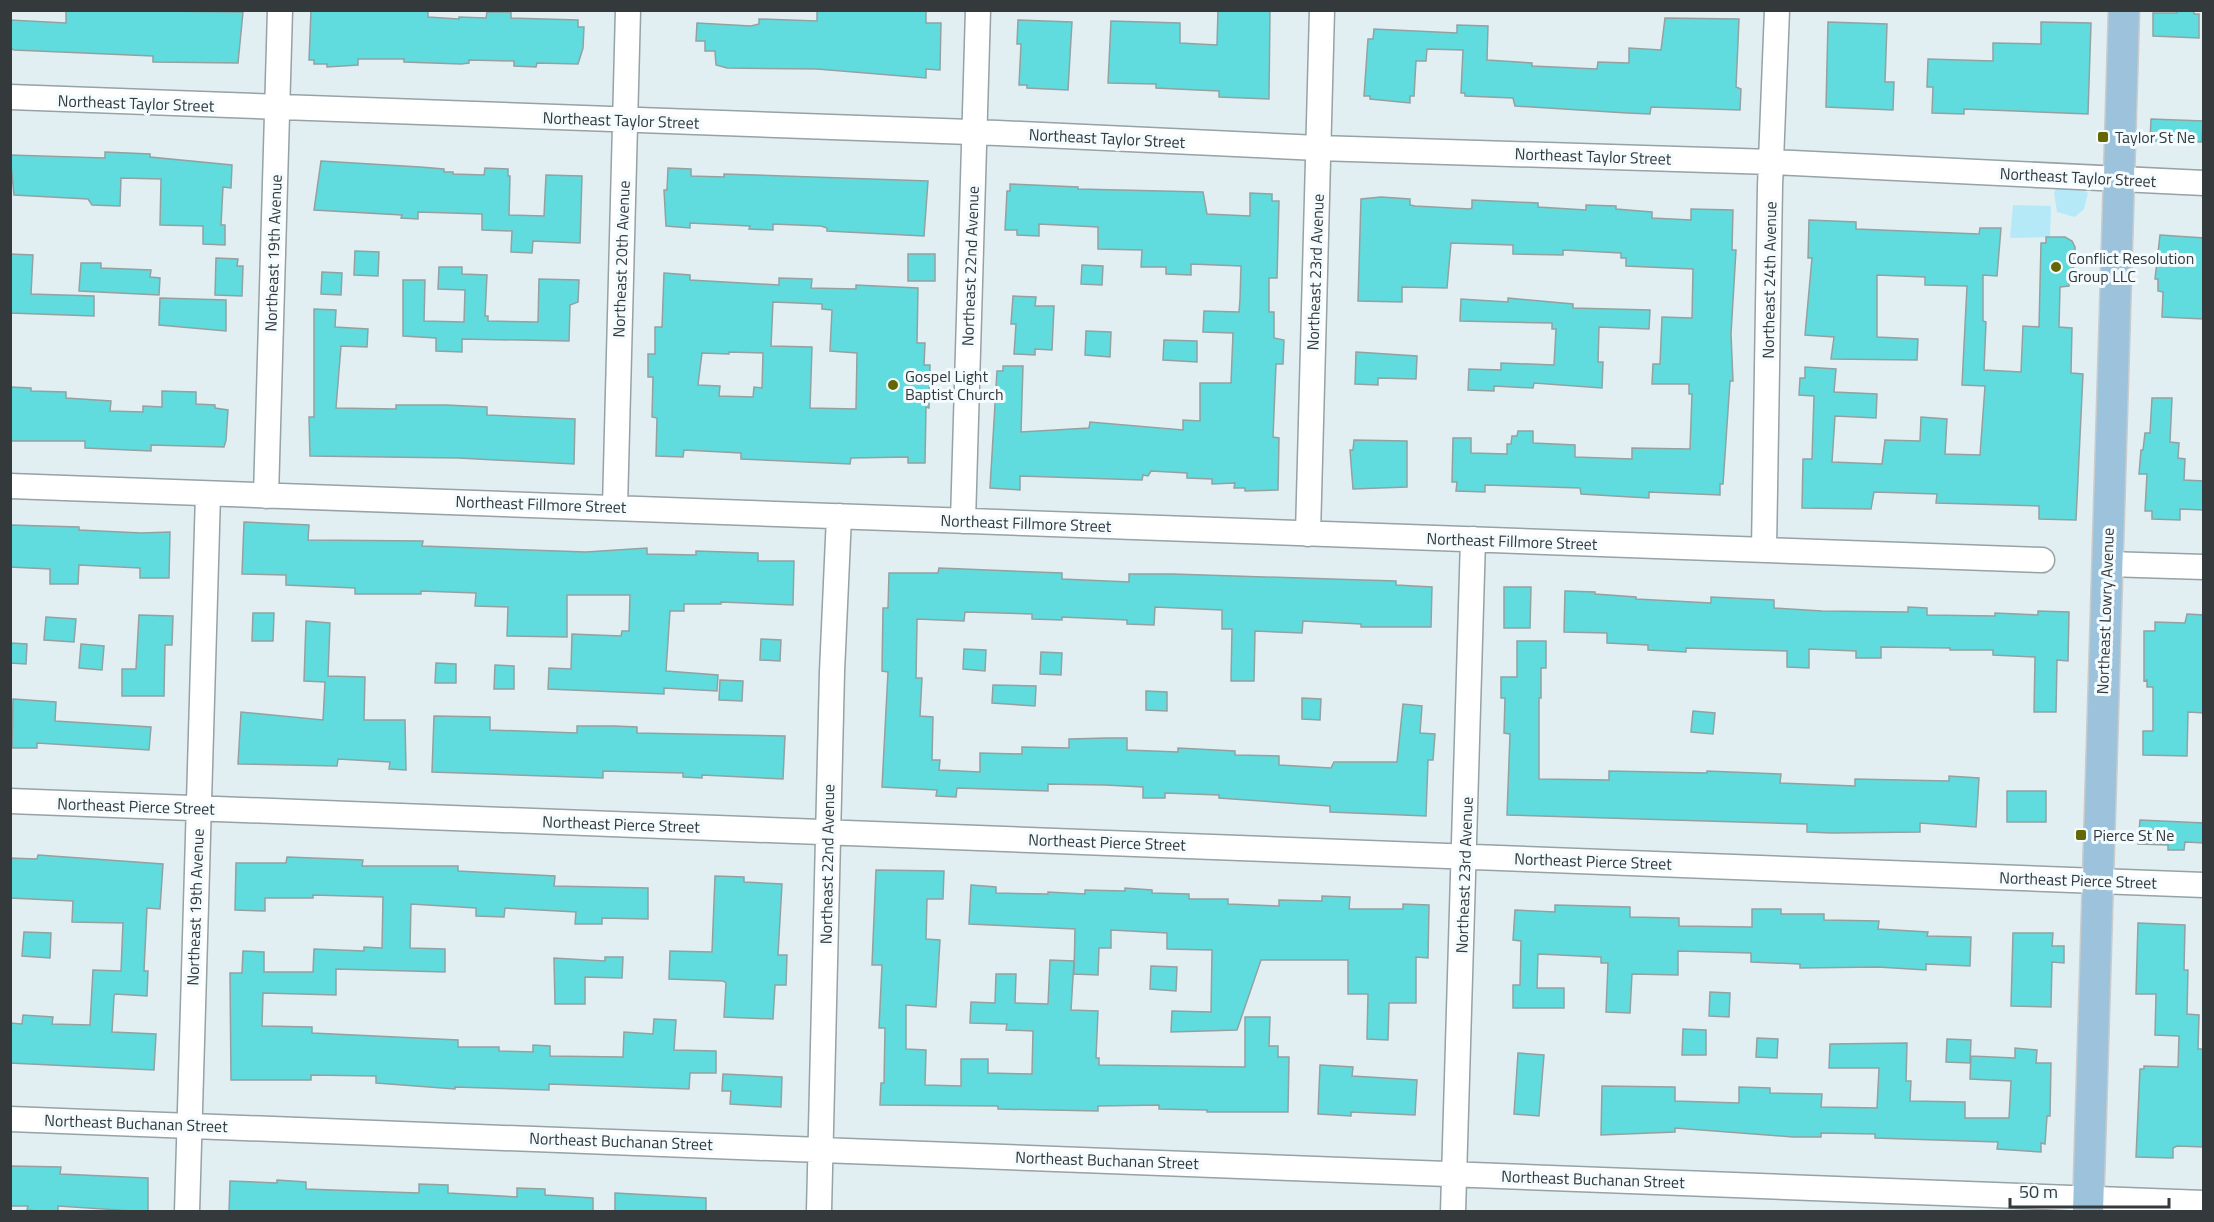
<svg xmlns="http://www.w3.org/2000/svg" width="2214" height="1222" font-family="'Titillium Web',sans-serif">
<rect width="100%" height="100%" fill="#e1eff3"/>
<path fill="#b6e9f8" d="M2058 183 2076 185 2088 193 2084 209 2075 217 2057 212 2054 193Z
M2013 205 2051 206 2050 237 2010 238Z"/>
<path fill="#61dcde" stroke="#93a1a1" stroke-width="1.5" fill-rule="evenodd" d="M66 10 243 12 238 63 153 62V56L14 50 10 48V20L66 23Z
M311 10H422L428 12V17L459 19V17L486 18 487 12H511V18L578 20V27H584L583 48 578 64 537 63 536 67 514 66V61L469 60V63L461 64 404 62V59H358V65L327 67V64H314V60H309Z
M817 10H926V23H941L940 70 926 69V78L817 69 727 68 716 65 715 51H705V41H696L697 23 751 26 759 24V19L817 21Z
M1218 10H1270L1269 99 1219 97V91L1156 88V84L1108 83 1111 21 1180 23V43L1217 45Z
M2177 10H2194V14H2199V38L2153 36V13H2177Z
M1665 18 1739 19 1736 87 1741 89 1740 110 1651 107 1650 114 1627 113 1515 106 1513 98 1465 96V93H1461L1463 50 1427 49 1426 61H1416L1414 96H1410V103L1370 99V96H1364L1368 39H1373L1374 29 1457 33V25L1488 26 1487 60 1532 63V66L1597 69 1598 62 1629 63V48L1661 50Z
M1018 20 1072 22 1068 90 1027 88V85H1019L1021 44H1017Z
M1828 22 1887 24 1885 82H1894L1893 110 1826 107Z
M2041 22 2091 23 2088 114 1964 109V114L1932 113 1933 87H1927L1928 59 1993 61V43L2041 44Z
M2151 119 2203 121 2202 142 2150 141Z
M105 152 150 154V157L232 165 231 188 223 187 221 225H225V245L203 244V226L160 225 161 179 121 178 120 206 92 205 88 199 14 195 10 155 105 158Z
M321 161 420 167 444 169V172H453V174L484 175 485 168 508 169V176H510L509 215 544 216 546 175 582 176 580 243 533 241 532 253 511 252 512 231 482 230V214L418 212V219L401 218 402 215 314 210Z
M668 168 691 169V176L724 177V174L928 181 924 236 827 231V228L821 226 773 224V230L749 229 750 226 690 223V228L666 226 664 190H667Z
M1010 184 1078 187V189L1203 192 1207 214 1250 216V193L1272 194V201H1279L1277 278H1269V312H1274V338L1284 340 1283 364H1276L1273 437 1279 438 1278 490 1245 491V488H1234L1235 483 1212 484V479L1187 478V473L1151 471 1148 476 1143 475 1142 480 1020 476V490L990 488 997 371H1003V366H1023L1021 432 1089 428 1090 422 1183 430V420L1200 421V383H1231L1233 333 1203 332 1204 311 1239 312 1240 299 1241 266 1191 264V275L1166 274V267H1141L1142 250 1098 249V227L1039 224V236L1017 235V230H1005L1007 191H1010Z
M1381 197 1410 199V205L1415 206 1470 209 1472 208V200L1538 203V207L1586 210V205L1616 206V209L1652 212V218L1691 220V209L1733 210 1732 250H1736L1731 334 1733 381H1730L1723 484H1720V495L1649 492V498L1631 497 1581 494 1580 488 1485 485V492L1456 491 1457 482H1452L1453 438H1471V453L1507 454V444H1511L1512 436H1517L1518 431H1533V443L1575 445V457L1632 459V448L1690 449 1692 394H1689V384H1652L1653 364H1660L1662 317 1692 318 1693 269 1626 266V258H1621V253L1563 250V255L1513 254V245L1451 243 1447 288 1402 287V302L1358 301 1361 199Z
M1809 220 1856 222V229L1979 234 1980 228H2001L1997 276 1983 275V321L1986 322 1984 370 2021 372 2023 326 2039 327 2041 243H2046V237H2065L2072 241 2075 247V259L2072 276H2069V286L2060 287 2059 327 2072 328 2071 373 2083 374 2076 520 2039 519V506L1936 503 1937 494 1874 492 1871 509 1802 508 1803 459H1812L1814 396 1799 395 1800 378H1805V367L1836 369 1834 392 1877 394 1876 418 1835 416 1832 462 1882 464 1885 440 1920 441 1921 417 1947 419 1945 454 1980 455 1985 386 1962 385 1967 286 1925 285V277L1877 275V337L1918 339 1917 360 1831 359 1834 337 1805 335 1812 258H1808Z
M2160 235 2204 238V319L2162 317 2163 292 2158 291V279H2155Z
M355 251 379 252 378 276 354 275Z
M10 254 33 255 31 294 94 296V316L10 313Z
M908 254H935V281H908Z
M216 258 238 259 237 266H243L242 296 215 295Z
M81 263H101V268L151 270 150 277 160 278 159 295 79 291Z
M1082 265 1103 266 1102 285 1081 284Z
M439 267H462V274L487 275 485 316H488V321L538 322 539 279 579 280 578 302 570 305 569 341 462 339V352L436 351V338L403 336V280H425L424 321 464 322 465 290 438 289Z
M322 272 342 273 341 295 321 294Z
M664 273 690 275V280L779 285V278L812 279 811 288 856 289V285L918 288 917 343H925L924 365H930L929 408 926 407 925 463H908V457L851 458 850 464 741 459V453L684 450 683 457 656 456 657 418 652 417 653 377H648V354H655V327H662ZM773 302 822 304V309L832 310 830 351 857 353 856 409 810 408 812 347 771 346ZM729 352 763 353 762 388 754 387 753 397 719 396 720 386 698 385 702 353 729 354Z
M1013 296 1036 297 1035 306H1054L1052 350 1035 349V355L1014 354 1016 324H1011Z
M160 298 226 300V331L159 325Z
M1508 298 1573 304V308L1650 310 1649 329 1599 327 1598 362H1603L1602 388 1534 383 1533 388 1494 386V391L1468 390 1469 369 1501 370V363L1554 365 1556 329H1552V323L1460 321 1461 299 1508 302Z
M314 309 336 310 335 327 368 329 367 347 341 346 336 408 396 409V405H446L487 407V415L575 419 574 464 458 458 310 456 309 417H314Z
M1086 331 1111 332 1110 357 1085 355Z
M1164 340 1197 341V362L1163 360Z
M1356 352 1417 356 1416 379 1378 378V385L1355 384Z
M10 387 31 388V391L66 392V398L111 401 110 411 143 412V406L162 407V391L196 392V404L215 405V408L228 410 226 440 224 447 151 445V451L85 448V441H10Z
M2152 398H2172L2170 442 2179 443 2178 458 2185 459 2184 480 2204 481V510L2180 509V520L2152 519V511H2145L2147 474H2139L2141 450H2143L2145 433H2150Z
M1354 440 1407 441V487L1353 489 1350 450H1353Z
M244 522 309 525 308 540 423 541 422 546 586 552 647 548V554L696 555V551L758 553V561H794L793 605 721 602V604H684V611H670L666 671 718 675 717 691 664 688V694L548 689 549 668 571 669 572 634 621 636 622 631H629L630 595H567V637L507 636 508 607 475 606 476 593 421 591V594H355V588L286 585V575L242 574Z
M10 525 79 527V530L141 533 170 532 169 578H140V568L79 565 78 584H50V569L10 567Z
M939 568 1062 573V579L1129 582V574H1173L1363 580 1396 581V585L1432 587 1431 627H1361V624L1303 621 1302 633 1255 631 1254 681H1231L1232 629H1222V610L1155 607 1154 625 1127 624V620L1062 617V620L1032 619V614L965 612 964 621 917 619V623L916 678H922L920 716 933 717 932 760H940L939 770 980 772V753L1022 754V747L1069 748V739L1107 738H1127V750L1178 752V748L1235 751V755L1279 756V765L1331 768 1334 762H1397L1403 704 1422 706 1420 733 1435 734 1433 760H1428L1426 816 1330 812V806L1219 798V795L1165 793V798H1143V787L1105 785 1048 784V791L957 788 956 797 936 796 937 790 882 787 888 672 882 671 883 608H888L889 573H938Z
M1504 587H1531L1530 628H1504Z
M1565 591 1595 592V594L1636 597V599L1711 603V597L1774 600V608L1822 611 1908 612V607L1927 608V615L1995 616V613L2038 615V611L2069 612 2068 661 2057 660 2056 712H2034L2035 657 1993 655V650H1950V648L1881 647V658H1856V651L1809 649V668L1787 667V651L1686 648V652L1648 650V645L1607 643V633L1564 632Z
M253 613H274L273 641H252Z
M2187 614 2204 615V713L2188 712 2187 756 2143 755V731H2153V687H2147V680L2144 681V631H2155V622L2185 623Z
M139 615 173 616 172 645H165L164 696H122V669H136Z
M46 617 76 619 74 642 44 640Z
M306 621 330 623 328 676 365 677 364 720H405L406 770 389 769 390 762 338 759 337 766 238 764 241 712 323 720 325 682 304 681Z
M761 639 781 640 780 661 760 660Z
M1517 641H1546V668H1541V698H1539V779L1609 780V771L1707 773V771L1781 774 1780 783 1855 786V779L1949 781V776L1979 778 1976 827 1920 823V832L1832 833 1807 832V824L1507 815 1510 734 1504 733 1505 698H1501V677H1517Z
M10 643 27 644 26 664 10 663Z
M81 644 104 646 102 670 79 668Z
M964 649 986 650 985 671 963 669Z
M1041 652 1062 653 1061 675 1040 674Z
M436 663 456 664V683H435Z
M495 665 514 666V689H494Z
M720 680 743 681 742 701 719 700Z
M993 685 1036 686 1035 706 992 703Z
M1146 691 1167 692V711L1146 710Z
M1302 698 1321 699 1320 720 1302 719Z
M13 699 56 702 55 721 151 727 149 750 37 743V748H12Z
M1693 711 1715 713 1713 734 1691 732Z
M434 716 490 717V730L577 733V726H615L637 727V733L785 736 783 779 702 775V778L683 777V773L603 771V778L432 772Z
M2007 791H2046V822H2007Z
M2140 820 2204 823V843L2185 842 2184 850H2168V845L2138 844Z
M38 855 163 864 160 909 147 908 144 971H148L147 996 115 994 114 996 112 1032 156 1034 154 1070 10 1063V1023L22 1024 23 1015 53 1017 52 1024 90 1025 93 970 121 971 123 923 72 922 73 901 10 898V858L37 859Z
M287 857 363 860 362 866H458V871L555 876 554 886 648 888V919L602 918V924H575L576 912 505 908 504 917 476 916V908L411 904 410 948 445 949V972L336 969V995L263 993 262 1026 312 1027V1033L458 1040V1047H499V1051L533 1052V1045L550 1046V1056L623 1057 624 1032 653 1034 654 1019 676 1020 674 1050 716 1051V1073H690L689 1089 549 1084V1090L455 1087V1089L376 1083V1076L311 1075V1080H231L230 973H242L243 951 264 952V972H313L314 949 364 951V947L382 948 383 897 313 895V898H265V911L235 910 236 863H286Z
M876 870 944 871 943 899H927L926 939 940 940 936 1007 906 1005V1049L926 1050 925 1085 961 1086V1059H988V1073L1032 1074 1033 1031 1006 1030 1007 1024 970 1023 971 1002 995 1003 996 974H1016L1015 1003 1048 1004 1050 960 1074 961 1071 1010 1098 1011 1096 1058H1099V1065L1245 1067V1017H1270L1269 1046H1278V1057H1289L1288 1112H1207V1110L1159 1109V1105L1098 1106V1111L998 1109V1106L880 1105 881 1083H884L885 1028H879L882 965H872Z
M715 876 744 877V882L782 884 778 955H787L786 985H775L773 1019 724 1017 726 983 723 981 669 979 670 951 712 952Z
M971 885 996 887V893L1048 894V892L1085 894V890L1125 891V888L1152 890V893L1189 894V899H1228V904L1279 906V900L1322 901V896L1350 897 1349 909H1403V904L1429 905 1428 958 1416 957V1003H1389L1388 1040 1367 1039 1368 994H1348V960H1261L1237 1030 1171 1032 1172 1011 1211 1012 1212 950 1167 949V933L1111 930V948H1099L1098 975 1074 974 1075 929 969 924Z
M1555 905 1630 907V917L1679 918V926L1752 927V909H1781V914H1824V920L1879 921 1878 929 1928 932 1927 936 1971 937 1970 966 1926 964V970L1878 967 1800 968V964L1751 962V953L1678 951V975L1632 974 1630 1013 1606 1012 1608 963H1601V957L1538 954 1537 988H1564V1008H1513V985H1520L1521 941 1513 940 1515 910 1555 912Z
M2138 923 2185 925 2184 970H2188L2187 1014 2199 1015 2198 1049H2204V1147L2177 1146 2173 1148V1158L2136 1157 2140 1069H2144V1066L2178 1067 2179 1036 2155 1035 2156 994H2136Z
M24 932 51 933 50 958 22 956Z
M2013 933H2053L2052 946H2064V963L2052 962 2051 1007 2011 1006Z
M605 957H623L622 978 585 977V1004H555L554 958 605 961Z
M1151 966 1177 967 1176 991 1150 989Z
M1710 992 1730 993 1729 1017 1709 1016Z
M1683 1029 1706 1030V1055H1682Z
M1757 1038 1778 1039 1777 1058 1756 1057Z
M1947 1039 1971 1040 1970 1063 1946 1062Z
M1907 1043 1906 1081H1911L1910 1101 1965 1102V1118H2009L2011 1081 1970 1079 1971 1056 2015 1058V1048L2037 1050 2036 1063H2051L2050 1116H2047L2045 1144 2041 1143V1152L1997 1149 1998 1142 1875 1138V1134L1821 1133V1137H1793L1675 1128V1132L1601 1135 1602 1086 1675 1087V1101L1739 1103V1087L1770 1088V1093L1822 1094 1821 1107 1877 1108 1879 1068H1829L1830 1044Z
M1518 1053 1544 1055 1539 1116 1514 1114Z
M1320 1065 1353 1067 1352 1076 1417 1080 1415 1115 1351 1112V1116L1318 1114Z
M723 1074 782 1077 781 1107 730 1104 731 1091H722Z
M10 1166 61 1167 60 1174 148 1178V1212L58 1206V1212H50L27 1210 28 1206H10Z
M277 1180 306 1182V1189L359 1191 419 1193V1184L448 1185V1193L517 1197V1188L545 1189V1195L593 1198V1212H229L230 1181 277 1183Z
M615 1193 706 1198V1212H615Z"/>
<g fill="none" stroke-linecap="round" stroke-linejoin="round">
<g stroke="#95a2a6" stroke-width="27">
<path id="minor" d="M10 97 998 133 1318 148 1772 162 2204 183
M10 486 2042 560
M266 496 280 10
M615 507 628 10
M963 521 978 10
M1308 534 1322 10
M1764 550 1770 186 1777 10
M2107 564 2204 567
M10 801 2204 885
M10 1119 2204 1203
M187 1212 208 494
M819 1212 832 672 839 516
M1453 1212 1473 539"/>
</g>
<g stroke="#cacccc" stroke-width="33">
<path id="major" d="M2088 1212 2124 10"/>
</g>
<use href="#minor" stroke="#fff" stroke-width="24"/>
<use href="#major" stroke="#9dc2dc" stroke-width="30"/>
</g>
<g fill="#646704" stroke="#f3fbfe" stroke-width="2">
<rect x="2097" y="131" width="12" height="12" rx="3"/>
<circle cx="2056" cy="267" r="6"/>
<circle cx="893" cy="385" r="6"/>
<rect x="2075" y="829" width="12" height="12" rx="3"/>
</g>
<g text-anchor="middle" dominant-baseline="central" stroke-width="6" stroke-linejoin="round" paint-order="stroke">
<g font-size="16" fill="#34393b" stroke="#f3fbfe">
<text transform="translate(136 103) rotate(2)">Northeast Taylor Street</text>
<text transform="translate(621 120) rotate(2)">Northeast Taylor Street</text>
<text transform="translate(1107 138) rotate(3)">Northeast Taylor Street</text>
<text transform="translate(1593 156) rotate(2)">Northeast Taylor Street</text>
<text transform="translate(2078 177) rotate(3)">Northeast Taylor Street</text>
<text transform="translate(273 253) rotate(-88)">Northeast 19th Avenue</text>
<text transform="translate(621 259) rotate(-88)">Northeast 20th Avenue</text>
<text transform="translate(970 266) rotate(-88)">Northeast 22nd Avenue</text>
<text transform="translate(1315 272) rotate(-88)">Northeast 23rd Avenue</text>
<text transform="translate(1769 280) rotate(-89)">Northeast 24th Avenue</text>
<text transform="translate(541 504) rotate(2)">Northeast Fillmore Street</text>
<text transform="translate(1026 523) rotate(2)">Northeast Fillmore Street</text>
<text transform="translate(1512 541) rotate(2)">Northeast Fillmore Street</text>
<text transform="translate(2105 611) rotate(-88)">Northeast Lowry Avenue</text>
<text transform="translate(136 806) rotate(2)">Northeast Pierce Street</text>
<text transform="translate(621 824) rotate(2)">Northeast Pierce Street</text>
<text transform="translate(1107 842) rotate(2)">Northeast Pierce Street</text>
<text transform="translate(1593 861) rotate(2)">Northeast Pierce Street</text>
<text transform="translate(827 864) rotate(-89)">Northeast 22nd Avenue</text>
<text transform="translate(1464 875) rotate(-88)">Northeast 23rd Avenue</text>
<text transform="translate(2078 880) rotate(2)">Northeast Pierce Street</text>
<text transform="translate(195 907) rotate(-88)">Northeast 19th Avenue</text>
<text transform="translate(136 1123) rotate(2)">Northeast Buchanan Street</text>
<text transform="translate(621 1141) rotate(2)">Northeast Buchanan Street</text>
<text transform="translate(1107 1160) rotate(2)">Northeast Buchanan Street</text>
<text transform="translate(1593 1179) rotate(2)">Northeast Buchanan Street</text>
</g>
<g font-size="16" fill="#34393b" stroke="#f3fbfe" text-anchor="start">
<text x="2115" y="137">Taylor St Ne</text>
<text x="2068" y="258">Conflict Resolution<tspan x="2068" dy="18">Group LLC</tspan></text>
<text x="905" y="376">Gospel Light<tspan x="905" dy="18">Baptist Church</tspan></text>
<text x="2093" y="835">Pierce St Ne</text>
</g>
</g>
<rect width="2214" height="1222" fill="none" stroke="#34393b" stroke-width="24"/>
<path d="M2010 1198v9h159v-9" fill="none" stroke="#34393b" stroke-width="3"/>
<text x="2019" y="1198" font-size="18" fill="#34393b" stroke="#f3fbfe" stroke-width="4.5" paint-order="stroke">50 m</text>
</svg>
